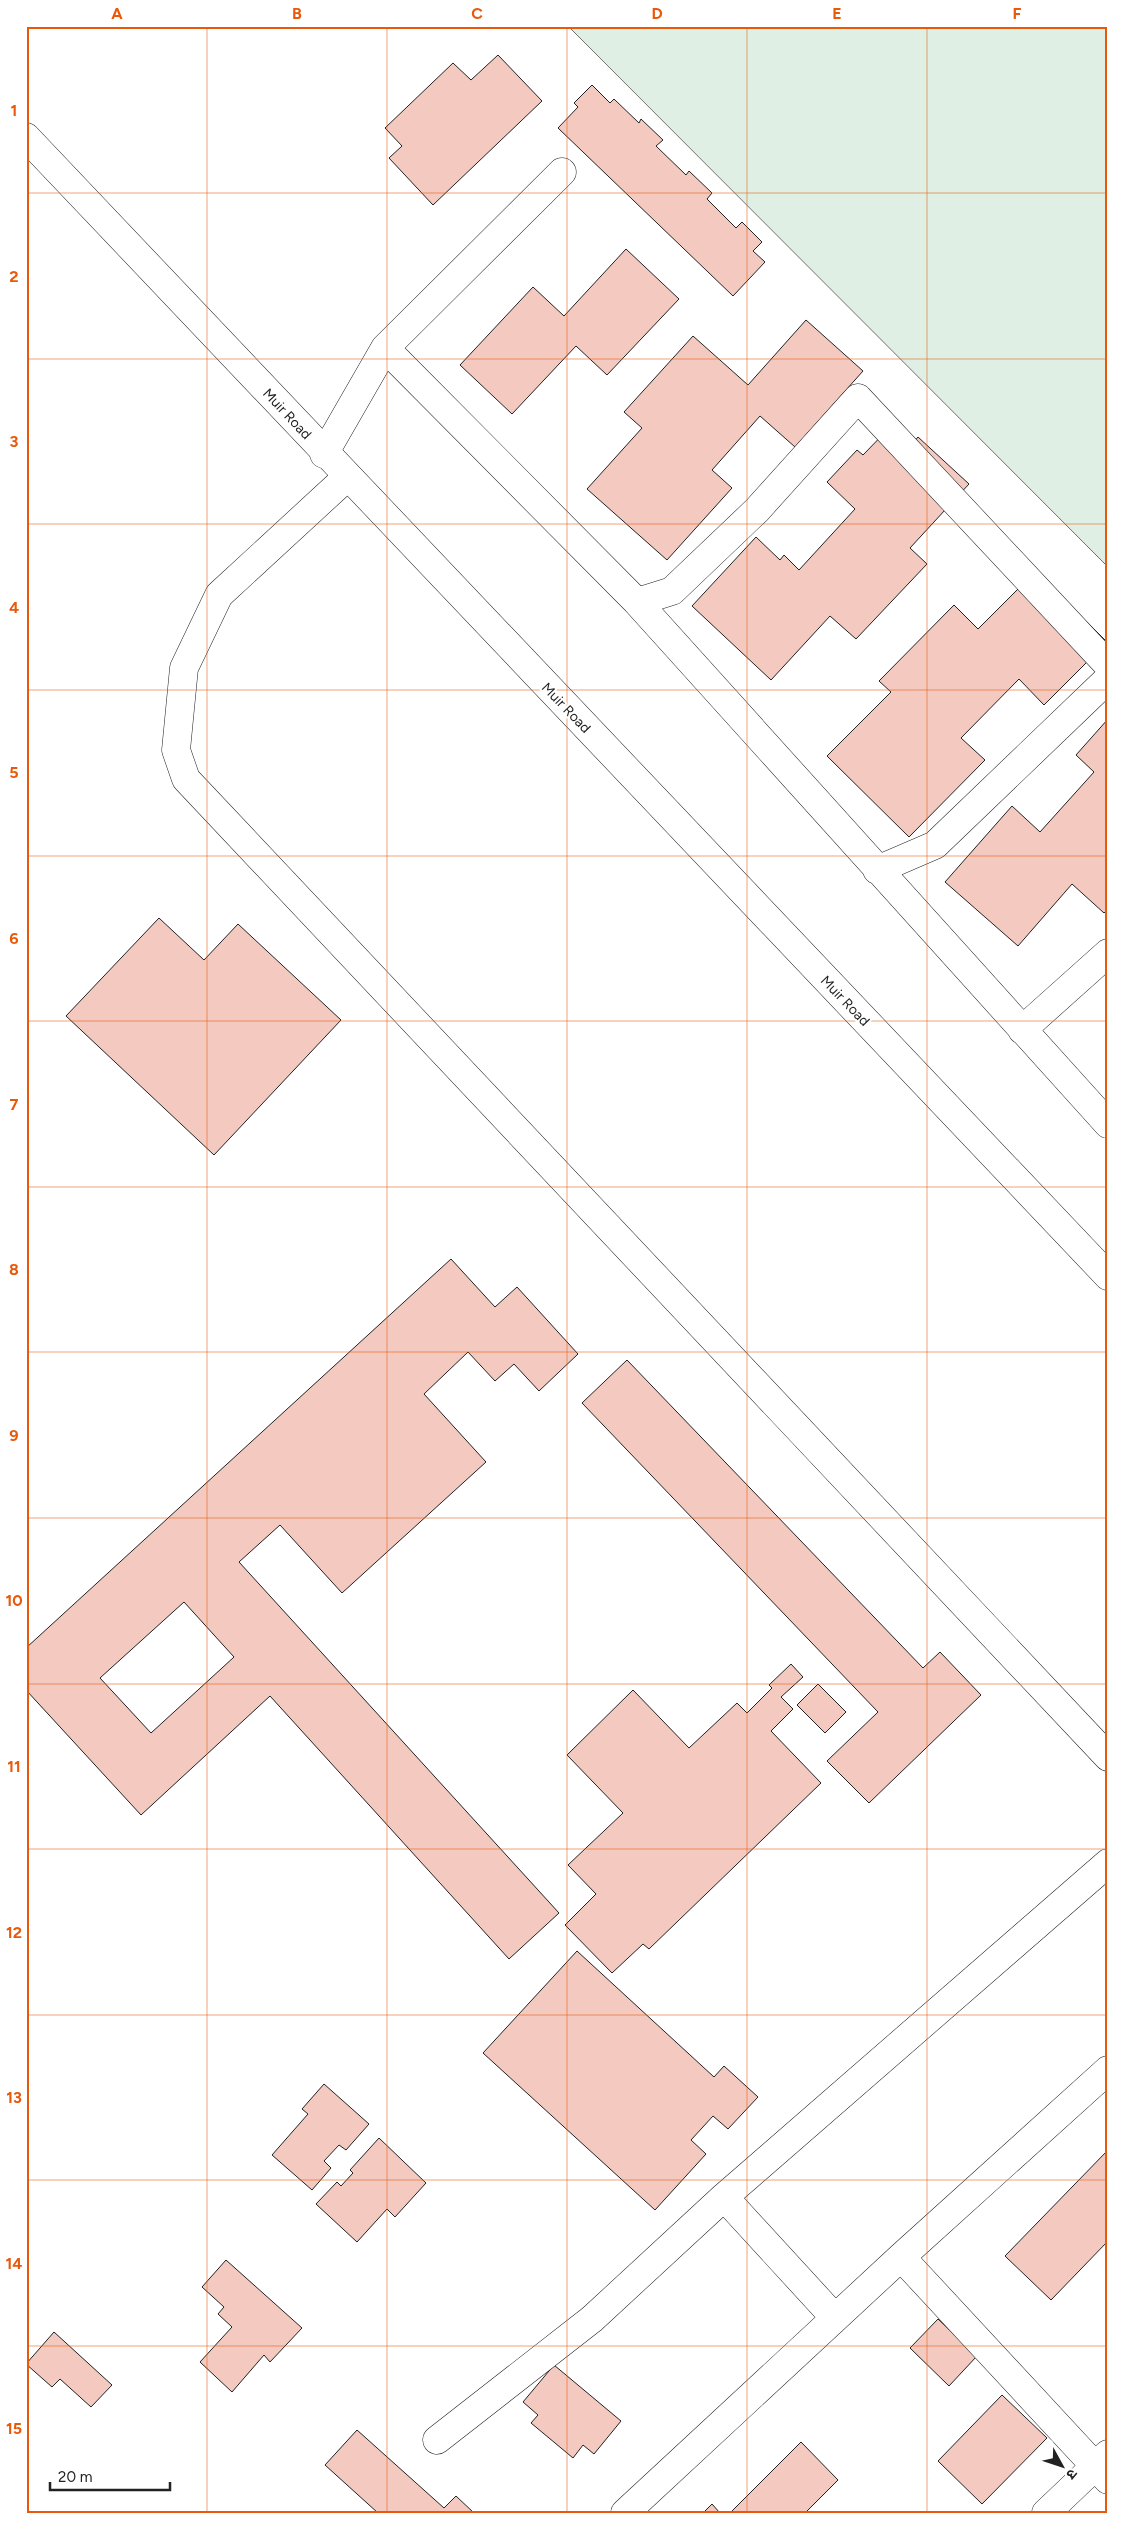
<svg xmlns="http://www.w3.org/2000/svg" width="1134" height="2539" font-family="Figtree,'Noto Sans Devanagari',sans-serif">
<rect width="100%" height="100%" fill="#fff"/>
<path fill="#e0efe3" stroke="#6f6f6f" d="M568 26H1108V567Z"/>
<path fill="#f3c9c0" stroke="#222" fill-rule="evenodd" d="M498 55 542 101 433 205 389 158 402 146 385 128 453 63 471 80Z
M592 85 610 103 614 99 639 123 641 119 663 140 656 146 686 175 689 171 712 193 707 199 736 228 742 222 762 242 753 251 765 262 733 296 558 128 578 107 574 103Z
M626 249 679 299 607 375 576 346 512 414 460 365 533 287 564 316Z
M806 320 863 371 795 447 760 416 712 470 732 488 667 560 587 489 642 428 624 412 693 336 748 385Z
M893 424 913 443 918 437 969 484 910 548 927 564 856 639 830 616 771 680 692 606 756 537 780 560 784 555 799 570 855 509 827 482 857 450 863 455Z
M1036 571 1107 642 1044 705 1019 679 961 738 985 760 909 837 827 756 891 692 879 681 954 605 978 629Z
M1108 719V909L1104 913 1072 884 1018 946 945 882 1012 806 1040 832 1094 772 1076 755Z
M159 918 204 960 238 924 341 1020 214 1155 66 1016Z
M451 1259 495 1307 517 1287 578 1354 539 1391 514 1364 495 1381 468 1352 424 1394 486 1462 342 1593 280 1525 239 1562 559 1913 509 1959 270 1696 141 1815 26 1690V1648ZM184 1602 234 1657 151 1733 100 1678Z
M627 1360 923 1668 940 1652 981 1695 869 1803 827 1761 878 1712 582 1403Z
M791 1664 803 1677 781 1697 793 1709 771 1731 821 1783 649 1949 643 1944 612 1973 565 1925 596 1894 568 1865 623 1813 567 1755 633 1690 689 1748 737 1703 747 1713 772 1688 769 1685Z
M818 1684 846 1712 825 1733 797 1705Z
M577 1951 714 2077 724 2066 758 2097 728 2129 713 2116 691 2140 706 2154 655 2210 483 2053Z
M324 2084 369 2124 346 2150 339 2145 324 2161 331 2168 312 2190 272 2155 308 2114 302 2109Z
M379 2138 426 2183 395 2217 387 2209 357 2242 316 2204 337 2182 341 2186 353 2173 350 2170Z
M1108 2150V2241L1051 2300 1005 2256Z
M226 2260 302 2328 270 2362 264 2355 232 2392 200 2362 232 2327 218 2314 224 2307 202 2287Z
M938 2319 977 2356 949 2386 910 2348Z
M54 2332 112 2385 91 2407 60 2379 52 2387 26 2364Z
M554 2365 621 2421 594 2454 583 2445 573 2458 531 2423 538 2415 523 2402Z
M1002 2395 1047 2438 982 2504 938 2461Z
M357 2430 444 2508 456 2496 474 2513H378L325 2465Z
M801 2442 838 2480 805 2513H730Z
M712 2504 720 2513H703Z"/>
<g fill="none" stroke-linecap="round" stroke-linejoin="round">
<g stroke="#222" stroke-width="29">
<path id="minor" d="M385 348 637 602 1108 1124
M324 454 385 348 562 172
M347 477 219 595 184 668 176 750 186 779 1108 1757
M637 602 672 591 757 510 858 398 1108 665
M877 870 935 845 1108 679
M1022 1030 1108 953
M724 2197 835 2318
M901 2257 1108 2480
M437 2440 592 2319 724 2197 1108 1863
M625 2513 901 2257 1108 2070
M1046 2513 1108 2454"/>
</g>
<g stroke="#222" stroke-width="29">
<path id="secondary" d="M26 137 1108 1276"/>
</g>
<use href="#minor" stroke="#fff" stroke-width="28"/>
<use href="#secondary" stroke="#fff" stroke-width="28"/>
</g>
<path fill="none" stroke="#e8590c" stroke-width="1" stroke-opacity="0.55" d="M207 26V2513M387 26V2513M567 26V2513M747 26V2513M927 26V2513M26 193H1108M26 359H1108M26 524H1108M26 690H1108M26 856H1108M26 1021H1108M26 1187H1108M26 1352H1108M26 1518H1108M26 1684H1108M26 1849H1108M26 2015H1108M26 2180H1108M26 2346H1108"/>
<g text-anchor="middle" dominant-baseline="central" stroke-width="4" stroke-linejoin="round" paint-order="stroke">
<g font-size="14" fill="#222" stroke="#fff">
<text transform="translate(287 414) rotate(47)">Muir Road</text>
<text transform="translate(566 708) rotate(46)">Muir Road</text>
<text transform="translate(845 1001) rotate(46)">Muir Road</text>
</g>
</g>
<rect width="1134" height="2539" fill="none" stroke="#ffffff" stroke-width="55"/>
<g transform="translate(1062 2466) rotate(130)" stroke="#ffffff" stroke-width="4" paint-order="stroke">
<path d="M0-4L9 19L0 12L-9 19Z" fill="#222222"/>
<text y="-8" font-size="14" font-weight="bold" text-anchor="middle" fill="#222222">उ</text>
</g>
<path d="M50 2482v8h120v-8" fill="none" stroke="#222222" stroke-width="2.5"/>
<text x="58" y="2482" font-size="15" fill="#222222" stroke="#ffffff" stroke-width="4" paint-order="stroke">20 m</text>
<rect x="28" y="28" width="1078" height="2484" fill="none" stroke="#e8590c" stroke-width="2"/>
<g font-size="16" text-anchor="middle" font-weight="bold" fill="#e8590c">
<text x="117" y="19">A</text>
<text x="297" y="19">B</text>
<text x="477" y="19">C</text>
<text x="657" y="19">D</text>
<text x="837" y="19">E</text>
<text x="1017" y="19">F</text>
<text x="14" y="116">1</text>
<text x="14" y="282">2</text>
<text x="14" y="447">3</text>
<text x="14" y="613">4</text>
<text x="14" y="778">5</text>
<text x="14" y="944">6</text>
<text x="14" y="1110">7</text>
<text x="14" y="1275">8</text>
<text x="14" y="1441">9</text>
<text x="14" y="1606">10</text>
<text x="14" y="1772">11</text>
<text x="14" y="1938">12</text>
<text x="14" y="2103">13</text>
<text x="14" y="2269">14</text>
<text x="14" y="2434">15</text>
</g>
</svg>
